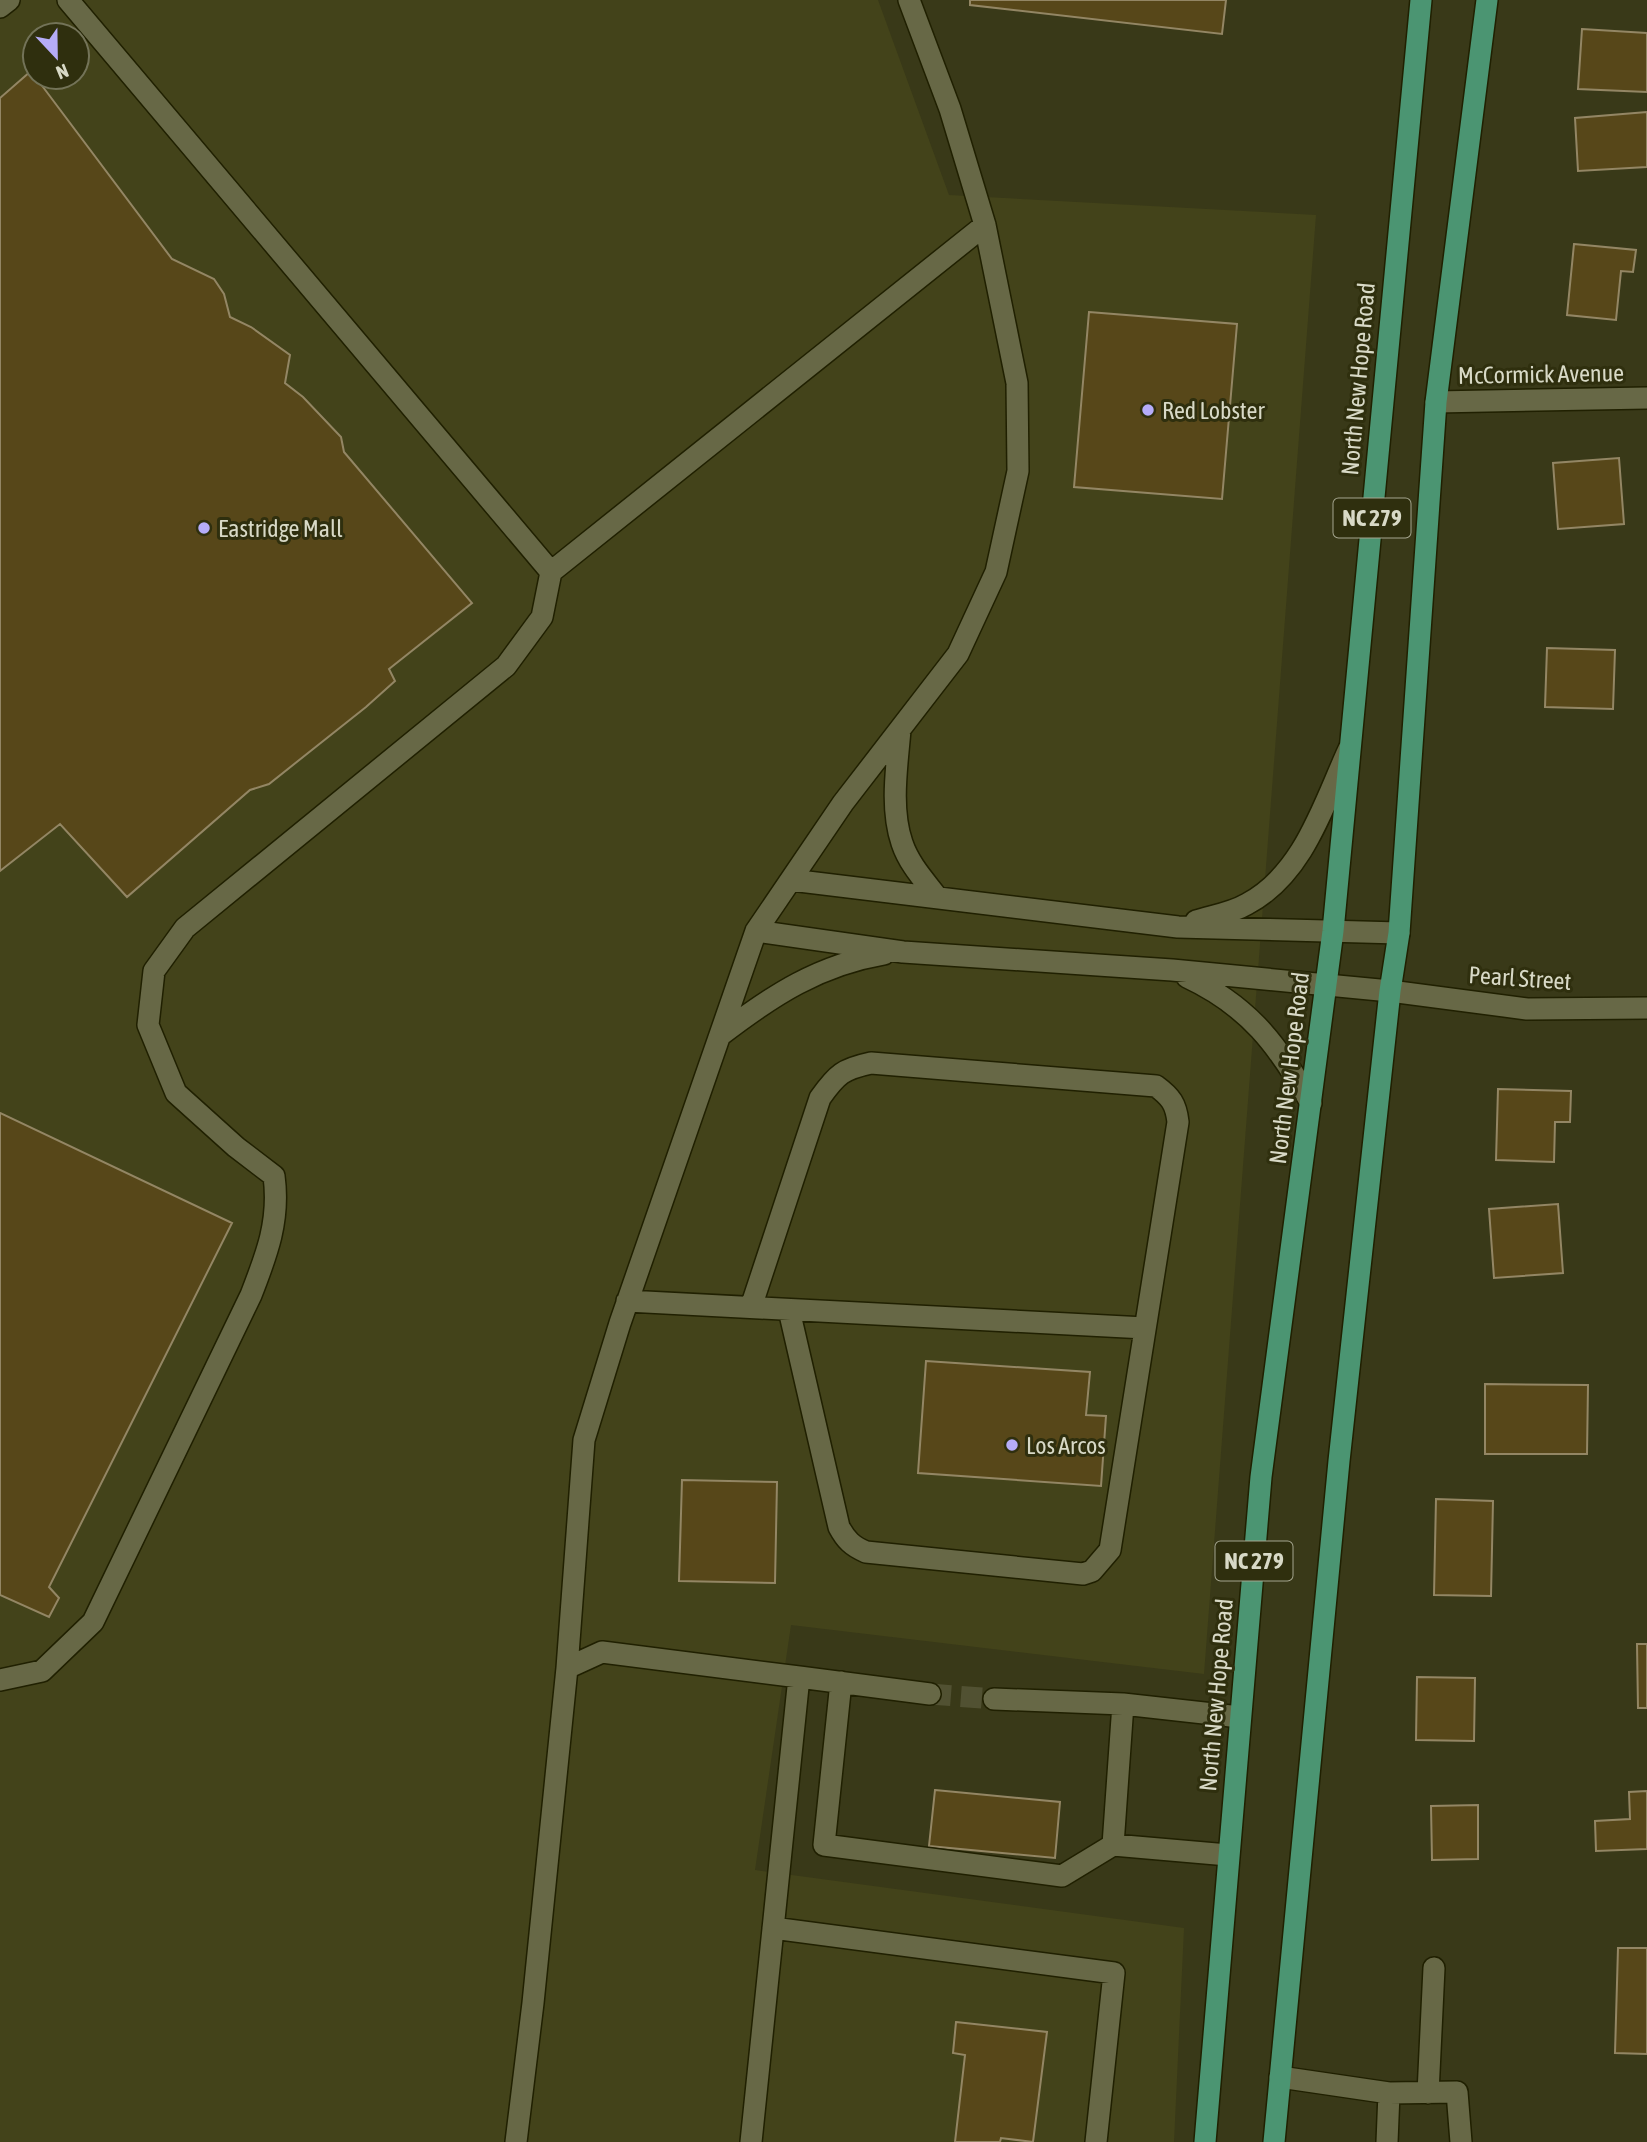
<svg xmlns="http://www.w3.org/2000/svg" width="1647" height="2142" font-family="'Asap Condensed',sans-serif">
<rect width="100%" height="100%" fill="#393918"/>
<path fill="#43431a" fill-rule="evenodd" d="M0 0H878L949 195 1316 215 1204 1674 791 1625 755 1870 1184 1928 1174 2142H0ZM35 35H77V77H35Z"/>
<path fill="#574719" stroke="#938664" stroke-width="2" d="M970 0H1226L1222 34 970 5Z
M1582 29 1647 33V92L1578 89Z
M31 71 172 259 214 279 224 294 230 317 251 327 290 355 285 383 303 397 341 437 344 452 472 603 389 669 395 681 366 707 269 784 250 790 127 897 60 824 0 871V98Z
M1647 112V167L1578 171 1575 118Z
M1574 244 1636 250 1633 272 1621 271 1616 320 1567 315Z
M1089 312 1237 324 1222 499 1074 487Z
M1619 458 1624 524 1558 529 1553 463Z
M1547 648 1615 650 1613 709 1545 707Z
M1498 1089 1571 1091 1570 1122H1555L1554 1162 1496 1160Z
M0 1113 232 1223 49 1587 59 1598 49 1617 0 1595Z
M1558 1204 1563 1273 1494 1278 1489 1209Z
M926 1361 1090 1372 1086 1415 1106 1416 1101 1486 918 1473Z
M1485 1384 1588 1385 1587 1454H1485Z
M682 1480 777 1482 775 1583 679 1581Z
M1436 1499 1493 1501 1491 1596 1434 1595Z
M1637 1644H1647V1708H1638Z
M1417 1677 1475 1678 1474 1741 1416 1740Z
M935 1790 1060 1802 1055 1858 929 1846Z
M1647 1791V1849L1596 1851 1595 1821 1630 1819 1629 1792Z
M1478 1805V1859L1432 1860 1431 1806Z
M1618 1948H1647V2054L1615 2053Z
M956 2022 1047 2032 1033 2142 1001 2138 1000 2142H955L965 2055 953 2053Z"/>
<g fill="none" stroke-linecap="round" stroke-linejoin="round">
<path stroke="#515132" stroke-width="21" stroke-dasharray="21 10" stroke-linecap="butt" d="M930 1694 994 1699"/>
<g stroke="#202001" stroke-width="24">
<path id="minor" d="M68 0 551 572 985 225
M0 7 9 0
M1436 402 1647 398
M900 730C897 766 890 808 902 843 909 864 924 880 937 897
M791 880 1178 927 1399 933
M1196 921C1212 916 1232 913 1247 904 1304 874 1324 803 1349 749
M756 931 903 952 1172 970 1390 991 1527 1009 1647 1008
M1187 977C1249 1006 1278 1045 1311 1103
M722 1034C773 995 819 965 884 954
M627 1301 1145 1328
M751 1307 820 1098C837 1074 843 1069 871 1063L1156 1086C1171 1097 1176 1104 1178 1122L1110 1550 1092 1571 1083 1574 866 1552C852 1546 846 1540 839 1527L789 1310
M567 1668 602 1652 799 1677 751 2142
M799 1677 930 1694
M0 1680 42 1671 93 1622 251 1295C267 1254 280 1220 274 1176L236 1147 176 1093 148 1025 154 971 185 928 506 666 542 617 551 572
M841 1682 824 1845 1062 1876 1113 1845
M994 1699 1123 1704
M1228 1855 1113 1845 1123 1704 1240 1717
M773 1928 1114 1973 1096 2142
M1280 2077 1389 2093 1387 2142
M1389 2093 1457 2092 1461 2142
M1428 2093 1434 1968
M516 2142 533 2003 567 1668 584 1440 620 1323 756 931 843 803 958 654 996 572 1018 471 1017 383 985 225 950 109 909 0"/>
</g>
<g stroke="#202001" stroke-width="24">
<path id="major" d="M1205 2142 1261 1477 1333 931 1421 0
M1274 2142 1339 1461 1390 991 1399 933 1436 402 1487 0"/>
</g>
<use href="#minor" stroke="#676846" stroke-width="21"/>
<use href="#major" stroke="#4b9572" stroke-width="21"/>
</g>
<g fill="#b5acf8" stroke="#2f2f0e" stroke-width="2.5">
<circle cx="1148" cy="410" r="7"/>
<circle cx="204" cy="528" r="7"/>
<circle cx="1012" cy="1445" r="7"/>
</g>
<g text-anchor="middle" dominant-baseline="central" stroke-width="6" stroke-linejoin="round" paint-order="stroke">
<g fill="#2f2f0e" stroke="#a5a68f" stroke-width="2">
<rect x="1333.5" y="498.5" width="77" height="39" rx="5"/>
<rect x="1215.5" y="1541.5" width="77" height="39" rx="5"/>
</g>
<g font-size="23" font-weight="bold" fill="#d8d9c6">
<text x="1372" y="518">NC 279</text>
<text x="1254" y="1561">NC 279</text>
</g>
<g font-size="24" fill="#d8d9c6" stroke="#2f2f0e">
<text transform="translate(1541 374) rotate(-1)">McCormick Avenue</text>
<text transform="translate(1358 379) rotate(-85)">North New Hope Road</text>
<text transform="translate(1520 978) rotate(4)">Pearl Street</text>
<text transform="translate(1289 1068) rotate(-83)">North New Hope Road</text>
<text transform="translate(1216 1695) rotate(-85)">North New Hope Road</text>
</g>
<g font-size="24" fill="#d8d9c6" stroke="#2f2f0e" text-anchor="start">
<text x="1162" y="410">Red Lobster</text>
<text x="218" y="528">Eastridge Mall</text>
<text x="1026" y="1445">Los Arcos</text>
</g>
</g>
<g transform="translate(56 56) rotate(158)"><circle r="33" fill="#2f2f0e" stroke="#737358" stroke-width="2"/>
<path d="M0-5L12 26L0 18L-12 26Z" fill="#b5acf8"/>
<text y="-10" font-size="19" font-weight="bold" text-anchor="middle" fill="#d8d9c6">N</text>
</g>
</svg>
